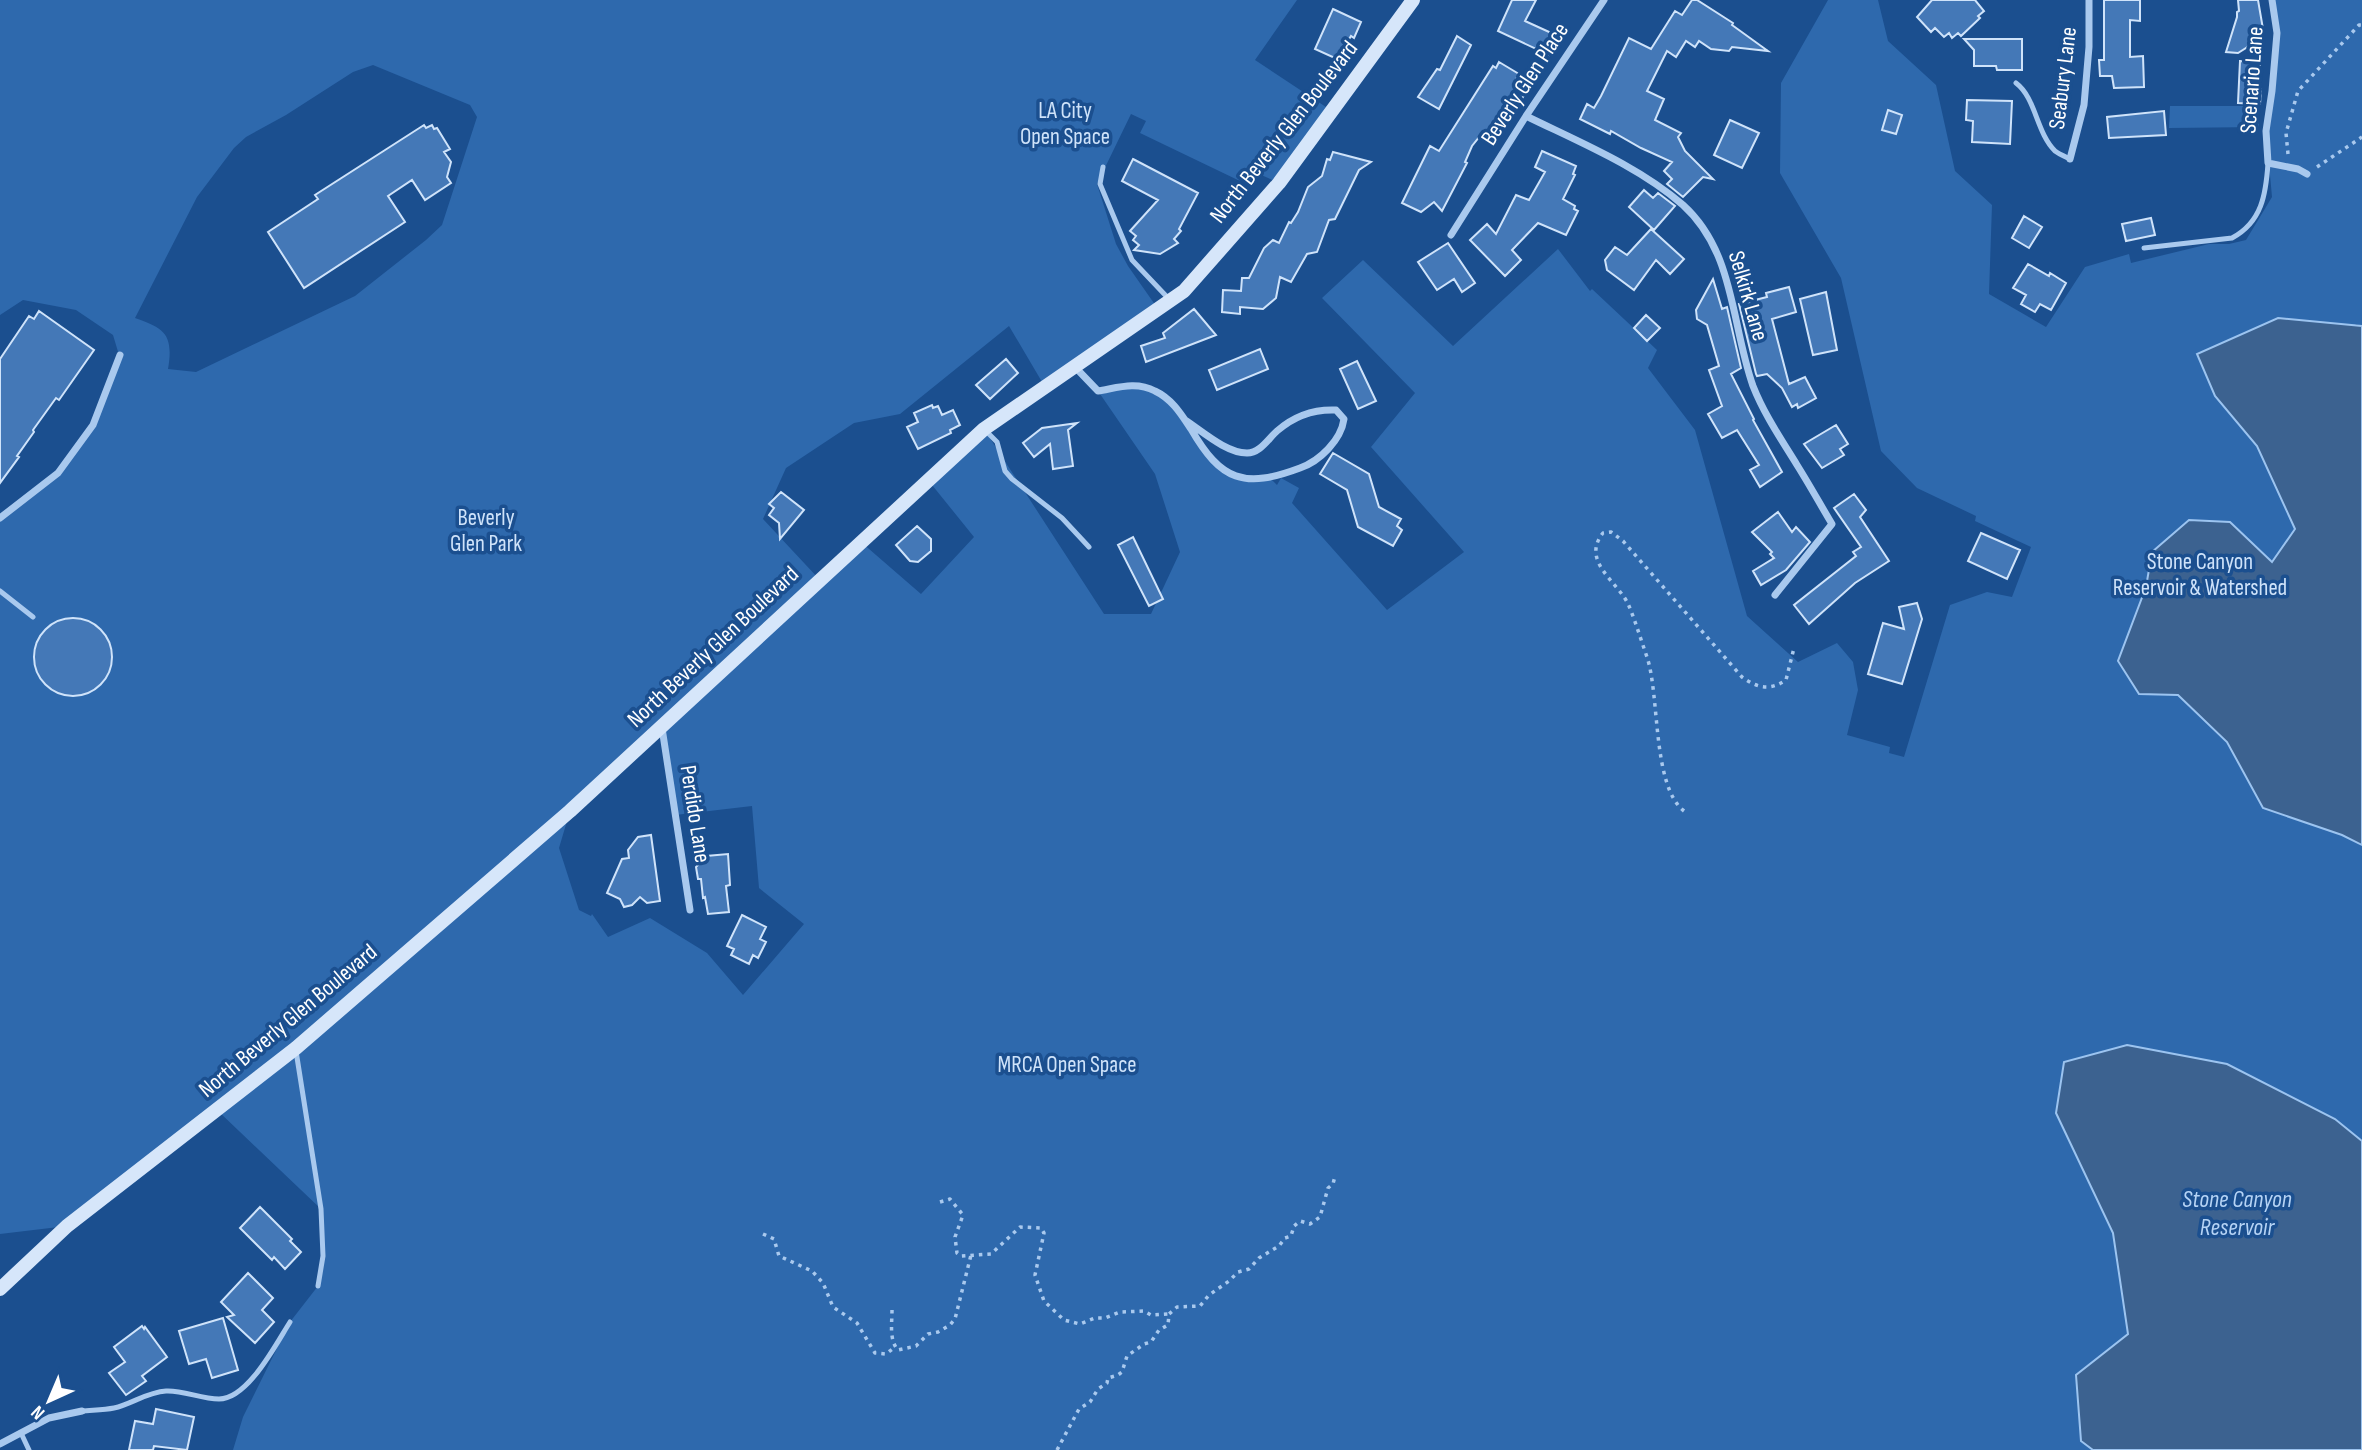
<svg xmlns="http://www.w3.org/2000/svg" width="2362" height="1450" font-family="'Sofia Sans Condensed',sans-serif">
<rect width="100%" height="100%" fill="#1b4f8f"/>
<path fill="#2e69ad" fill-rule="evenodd" d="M0 0H1297L1255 60 1332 111 1279 183 1248 169 1242 182 1140 133 1146 121 1131 114 1097 184 1116 244 1128 266 1158 309 1045 387 1009 326 900 414 854 423 786 468 763 519 819 579 861 542 921 594 974 537 928 480 984 429 1104 614H1151L1180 552 1155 474 1098 391 1137 385 1156 391 1179 409 1204 452 1243 479H1271L1277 485 1281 478 1299 488 1292 503 1387 610 1464 552 1371 447 1415 393 1322 298 1363 260 1453 346 1558 249 1590 291 1592 289 1657 350 1648 368 1695 430 1747 616 1798 662 1837 643 1853 662 1858 690 1847 735 1890 747 1889 753 1904 757 1950 605 1987 592 2012 597 2031 547 1975 521 1976 516 1917 488 1881 451 1841 278 1780 173 1781 83 1828 0H1878L1888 41 1936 85 1955 171 1992 205 1989 294 2046 327 2085 267 2129 254 2131 263 2209 244H2229L2246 240 2272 197 2266 131 2277 34 2272 0H2362V326L2356 324 2254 442 2313 524 2178 695 2215 731 2362 801V1159L2127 1045 2117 1048 2224 1450H233L243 1417 290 1322 318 1286 323 1256 321 1209 217 1110 67 1226 0 1234V518L58 473 93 425 119 355 113 335 76 310 23 300 0 315ZM373 65 470 105 477 117 442 225 426 240 355 296 196 372 168 369C174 334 164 328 135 318L197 197 234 148 246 137 286 115 353 72ZM662 725 675 815 752 806 759 888 804 924 743 995 707 953 650 918 608 937 592 914 591 916 579 910 559 848 570 811Z
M2170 106H2256L2259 127 2169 128Z"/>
<path fill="#3c6290" stroke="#9cc4f0" stroke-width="2" d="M2278 318 2362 326V845L2342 835 2263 808 2227 742 2178 695 2139 694 2118 661 2146 587 2152 552 2189 520 2230 522 2272 562 2295 529 2257 446 2215 396 2197 354Z
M2127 1045 2227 1064 2335 1119 2362 1141V1450H2093L2081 1441 2076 1375 2128 1334 2113 1233 2056 1113 2064 1062Z"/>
<path fill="#4478b7" stroke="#cfe3fa" stroke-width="2" d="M1512 0H1536L1525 21 1558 36 1549 55 1498 31Z
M1692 0H1697L1733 23 1732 25 1768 51 1732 47 1729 51 1711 49 1699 41 1695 47 1686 41 1676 57 1667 51 1647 91 1664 99 1655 120 1681 133 1678 137 1685 151 1713 179 1703 177 1683 197 1667 184 1672 179 1664 171 1672 162 1641 148 1611 131 1610 134 1580 119 1587 104 1594 108 1601 96 1629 38 1651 49 1675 11 1682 15Z
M1932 0H1975L1984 11 1978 16 1980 18 1961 36 1958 33 1952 38 1949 33 1944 37 1935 28 1931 32 1917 17Z
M2104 0H2140V21L2130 20V57L2143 56 2144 87 2114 88 2112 76H2100L2099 60H2104Z
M2238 0H2258L2263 29 2260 39 2238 53 2226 52 2237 17V12L2239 11Z
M1333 9 1361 22 1354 38 1351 36 1337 59 1315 49Z
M1457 36 1471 45 1439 109 1418 97 1437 69 1440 70Z
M1964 39H2022V70H1997L1996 66H1974V50Z
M2240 61 2260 63 2258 89H2261L2260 104 2238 103Z
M1499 62 1519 74 1515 81 1528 88 1519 104 1516 102 1510 113 1506 111 1488 135 1484 131 1472 146 1465 162 1467 163 1442 211 1434 202 1421 212 1402 203 1430 146 1439 151 1493 66 1496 68Z
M1967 100 2012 101 2010 144 1972 142 1973 121 1966 120Z
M1888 110 1902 115 1896 134 1882 130Z
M2164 111 2166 135 2109 138 2107 117Z
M1730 120 1759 133 1742 168 1714 155Z
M424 125 426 128 432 125 434 129 437 128 450 149 444 152 451 162 447 177 451 183 425 200 412 180 388 196 405 222 304 288 268 232 318 199 315 195Z
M1542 151 1576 166 1573 174 1575 175 1563 199 1575 206 1574 209 1578 211 1566 235 1538 223 1512 250 1521 260 1505 276 1470 240 1487 224 1496 234 1516 195 1529 200 1545 172 1535 167Z
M1333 152 1371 162 1359 170 1335 219 1329 220 1317 252 1307 254 1291 282 1280 277 1276 298 1263 309 1240 307V314L1222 312 1223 290 1241 291 1242 278H1249L1264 248 1273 240 1279 243 1289 222 1291 223 1298 212 1308 187 1322 176 1327 159 1330 160Z
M1133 159 1198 193 1179 229 1181 231 1174 239 1178 243 1160 254 1134 250 1139 245 1133 240 1136 236 1130 231 1158 200 1122 181Z
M1644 190 1653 198 1658 193 1675 206 1654 230 1629 207Z
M2024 216 2042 227 2029 248 2012 238Z
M2151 218 2155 235 2126 241 2122 224Z
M1651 229 1684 259 1670 274 1656 260 1634 290 1607 270 1605 260 1615 247 1627 255Z
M1448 243 1475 283 1462 292 1454 279 1437 290 1418 262Z
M2028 264 2049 276 2050 273 2066 283 2051 310 2040 304 2035 312 2021 304 2026 295 2013 288Z
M1713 279 1722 309 1727 307 1741 368 1731 374 1754 419 1753 420 1782 472 1760 487 1750 470 1759 465 1737 430 1722 438 1708 414 1722 406 1709 370 1719 366 1707 325 1697 319 1696 310Z
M1789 287 1796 312 1772 319 1789 384 1805 377 1816 398 1798 408 1797 404 1792 407 1782 388 1767 374 1757 376 1756 374 1739 304 1767 297 1766 293Z
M1826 292 1837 350 1813 355 1800 299Z
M1194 309 1216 335 1146 362 1141 346 1165 338 1163 333Z
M39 311 94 350 59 400 56 398 33 430 34 432 17 456 19 457 0 483V359L29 316 34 319Z
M1646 315 1660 328 1647 341 1634 328Z
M1260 349 1268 369 1217 390 1209 370Z
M1006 359 1018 373 990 399 976 385Z
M1357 361 1376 401 1358 409 1340 369Z
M932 405 933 408 938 406 942 415 953 410 960 425 950 430 951 433 918 449 907 427 918 422 914 413Z
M1077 423 1068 430 1073 466 1053 469 1050 444 1034 457 1023 443 1042 428Z
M1836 425 1848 444 1840 449 1844 455 1822 468 1804 444Z
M1333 453 1369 474 1379 507 1401 519 1397 526 1402 530 1393 546 1358 527 1347 490 1320 474Z
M781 492 804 510 780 539 779 523 769 515 774 508 769 504Z
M1854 494 1866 510 1860 517 1889 561 1855 583 1809 624 1794 605 1856 556 1853 552 1861 547 1834 508Z
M1778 512 1792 532 1796 527 1810 542 1786 570 1761 585 1753 571 1774 558 1770 554 1772 552 1752 532Z
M917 526 931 539V551L918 562 910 561 896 545Z
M1981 533 2020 550 2007 579 1968 561Z
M1133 537 1163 599 1149 606 1118 545Z
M1917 603 1922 619 1902 684 1868 674 1883 623 1904 629 1899 607Z
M34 657a39 39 0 1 1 78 0a39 39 0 1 1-78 0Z
M651 835 660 901 647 903 640 897 632 905 624 907 620 899 607 893 622 859 629 858 628 850 638 837Z
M728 854 730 885 726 886 729 912 708 914 705 897 703 898 701 879H698L696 867 706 856Z
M742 915 766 927 760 939 766 942 758 958 753 955 749 964 731 955 734 949 727 946Z
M260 1207 292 1239 290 1241 301 1252 285 1269 274 1257 272 1260 240 1228Z
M248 1273 273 1298 262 1310 274 1322 255 1343 227 1317 234 1315 221 1302Z
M223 1318 238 1370 212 1378 206 1359 189 1364 179 1331Z
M142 1326 144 1329 145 1327 167 1357 142 1376 146 1381 126 1395 109 1373 125 1362 114 1347Z
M156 1409 194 1417 187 1450 154 1446 153 1450H129L135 1421 153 1424Z"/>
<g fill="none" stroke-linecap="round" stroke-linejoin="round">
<path stroke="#a9c9ee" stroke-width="3.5" stroke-dasharray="3.5 5" stroke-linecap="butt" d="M2288 154 2286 133 2298 91 2359 25H2362
M2317 167 2362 137
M1684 811C1652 786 1660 696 1647 657 1641 640 1636 623 1629 606 1619 582 1580 562 1603 533L1611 532 1623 541 1742 677C1757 688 1770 691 1786 680L1794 648
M940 1202 950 1199 963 1215 955 1237 957 1253 961 1256 991 1254 1020 1227 1041 1228 1044 1233 1035 1275 1044 1301 1064 1320 1080 1324 1095 1318H1105L1120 1312 1144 1311 1151 1315 1169 1314
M763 1234 774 1239 779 1256 812 1271 823 1283 833 1307 857 1323 875 1353 886 1354 895 1347
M892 1310C892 1324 889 1340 898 1350L916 1346 928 1334 938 1332 950 1325 955 1319 971 1255
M1057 1450 1079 1409 1090 1402 1098 1389 1107 1383 1108 1378 1118 1375 1122 1372 1127 1356 1144 1344 1151 1342 1159 1330 1168 1325 1169 1314 1177 1307 1200 1306 1209 1295 1229 1281 1238 1272 1249 1269 1259 1258 1279 1246 1285 1238 1291 1236 1294 1226 1300 1221 1310 1224 1320 1217 1328 1188 1333 1184 1335 1176"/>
<path stroke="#a9c9ee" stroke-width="5" d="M2016 83C2036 98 2036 132 2055 151 2059 154 2066 157 2070 159
M1103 167 1100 184 1132 260 1168 298
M2144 248 2232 238C2262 222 2266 194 2268 163
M986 431 997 442 1005 471 1012 479 1062 518 1089 547
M0 591 33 617
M296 1051 321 1209 323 1256 318 1286
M82 1411C92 1410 104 1410 114 1408 132 1404 147 1392 166 1391 183 1390 201 1399 219 1399 248 1399 276 1344 290 1322
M21 1433 29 1450"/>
<path stroke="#a9c9ee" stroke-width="7" d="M2272 0 2277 33 2272 91 2266 131 2268 163 2298 169 2307 174
M1526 116C1579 142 1638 166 1683 205 1735 252 1731 324 1753 386 1764 414 1781 439 1797 465 1809 484 1820 504 1832 524L1775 595
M2070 159 2084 105 2089 47V0
M1451 235 1526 116 1604 0
M1075 367 1098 391C1117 388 1136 381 1155 391 1172 399 1181 414 1191 429 1221 481 1244 489 1300 468 1320 461 1341 440 1344 419L1336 410C1313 409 1294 416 1277 431 1268 439 1260 453 1247 453 1226 453 1202 431 1185 420
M0 518 58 473 93 425 120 355
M662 728 690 910
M0 1444 49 1418 82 1411"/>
<path stroke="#d6e6fa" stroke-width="14" d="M0 1289 67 1226 296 1048 570 811 984 429 1184 291 1279 183 1413 0"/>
</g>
<g text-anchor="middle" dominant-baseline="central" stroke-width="7" stroke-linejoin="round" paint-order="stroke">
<g font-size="23" fill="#fff" stroke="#1b4f8f">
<text transform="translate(2063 78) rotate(-83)">Seabury Lane</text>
<text transform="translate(2252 80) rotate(-86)">Scenario Lane</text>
<text transform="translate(1525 84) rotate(-57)">Beverly Glen Place</text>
<text transform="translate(1284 132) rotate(-52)">North Beverly Glen Boulevard</text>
<text transform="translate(1748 296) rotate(74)">Selkirk Lane</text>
<text transform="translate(713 647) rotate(-43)">North Beverly Glen Boulevard</text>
<text transform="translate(695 814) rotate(81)">Perdido Lane</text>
<text transform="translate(288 1021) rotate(-40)">North Beverly Glen Boulevard</text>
</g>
<g font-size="23" fill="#cfe3fa" stroke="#1b4f8f">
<text x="1065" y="111">LA City<tspan x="1065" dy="26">Open Space</tspan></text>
<text x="486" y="518">Beverly<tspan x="486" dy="26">Glen Park</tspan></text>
<text x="2200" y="562">Stone Canyon<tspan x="2200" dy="26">Reservoir &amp; Watershed</tspan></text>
<text x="1067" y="1065">MRCA Open Space</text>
</g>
<g font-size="24" font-style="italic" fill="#b5d3f5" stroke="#1b4f8f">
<text x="2237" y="1199">Stone Canyon<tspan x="2237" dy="28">Reservoir</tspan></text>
</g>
</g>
<g transform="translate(49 1401) rotate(224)" stroke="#1b4f8f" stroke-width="5" paint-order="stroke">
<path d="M0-5L12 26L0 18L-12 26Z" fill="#ffffff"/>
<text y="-10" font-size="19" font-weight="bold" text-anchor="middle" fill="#ffffff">N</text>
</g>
</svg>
